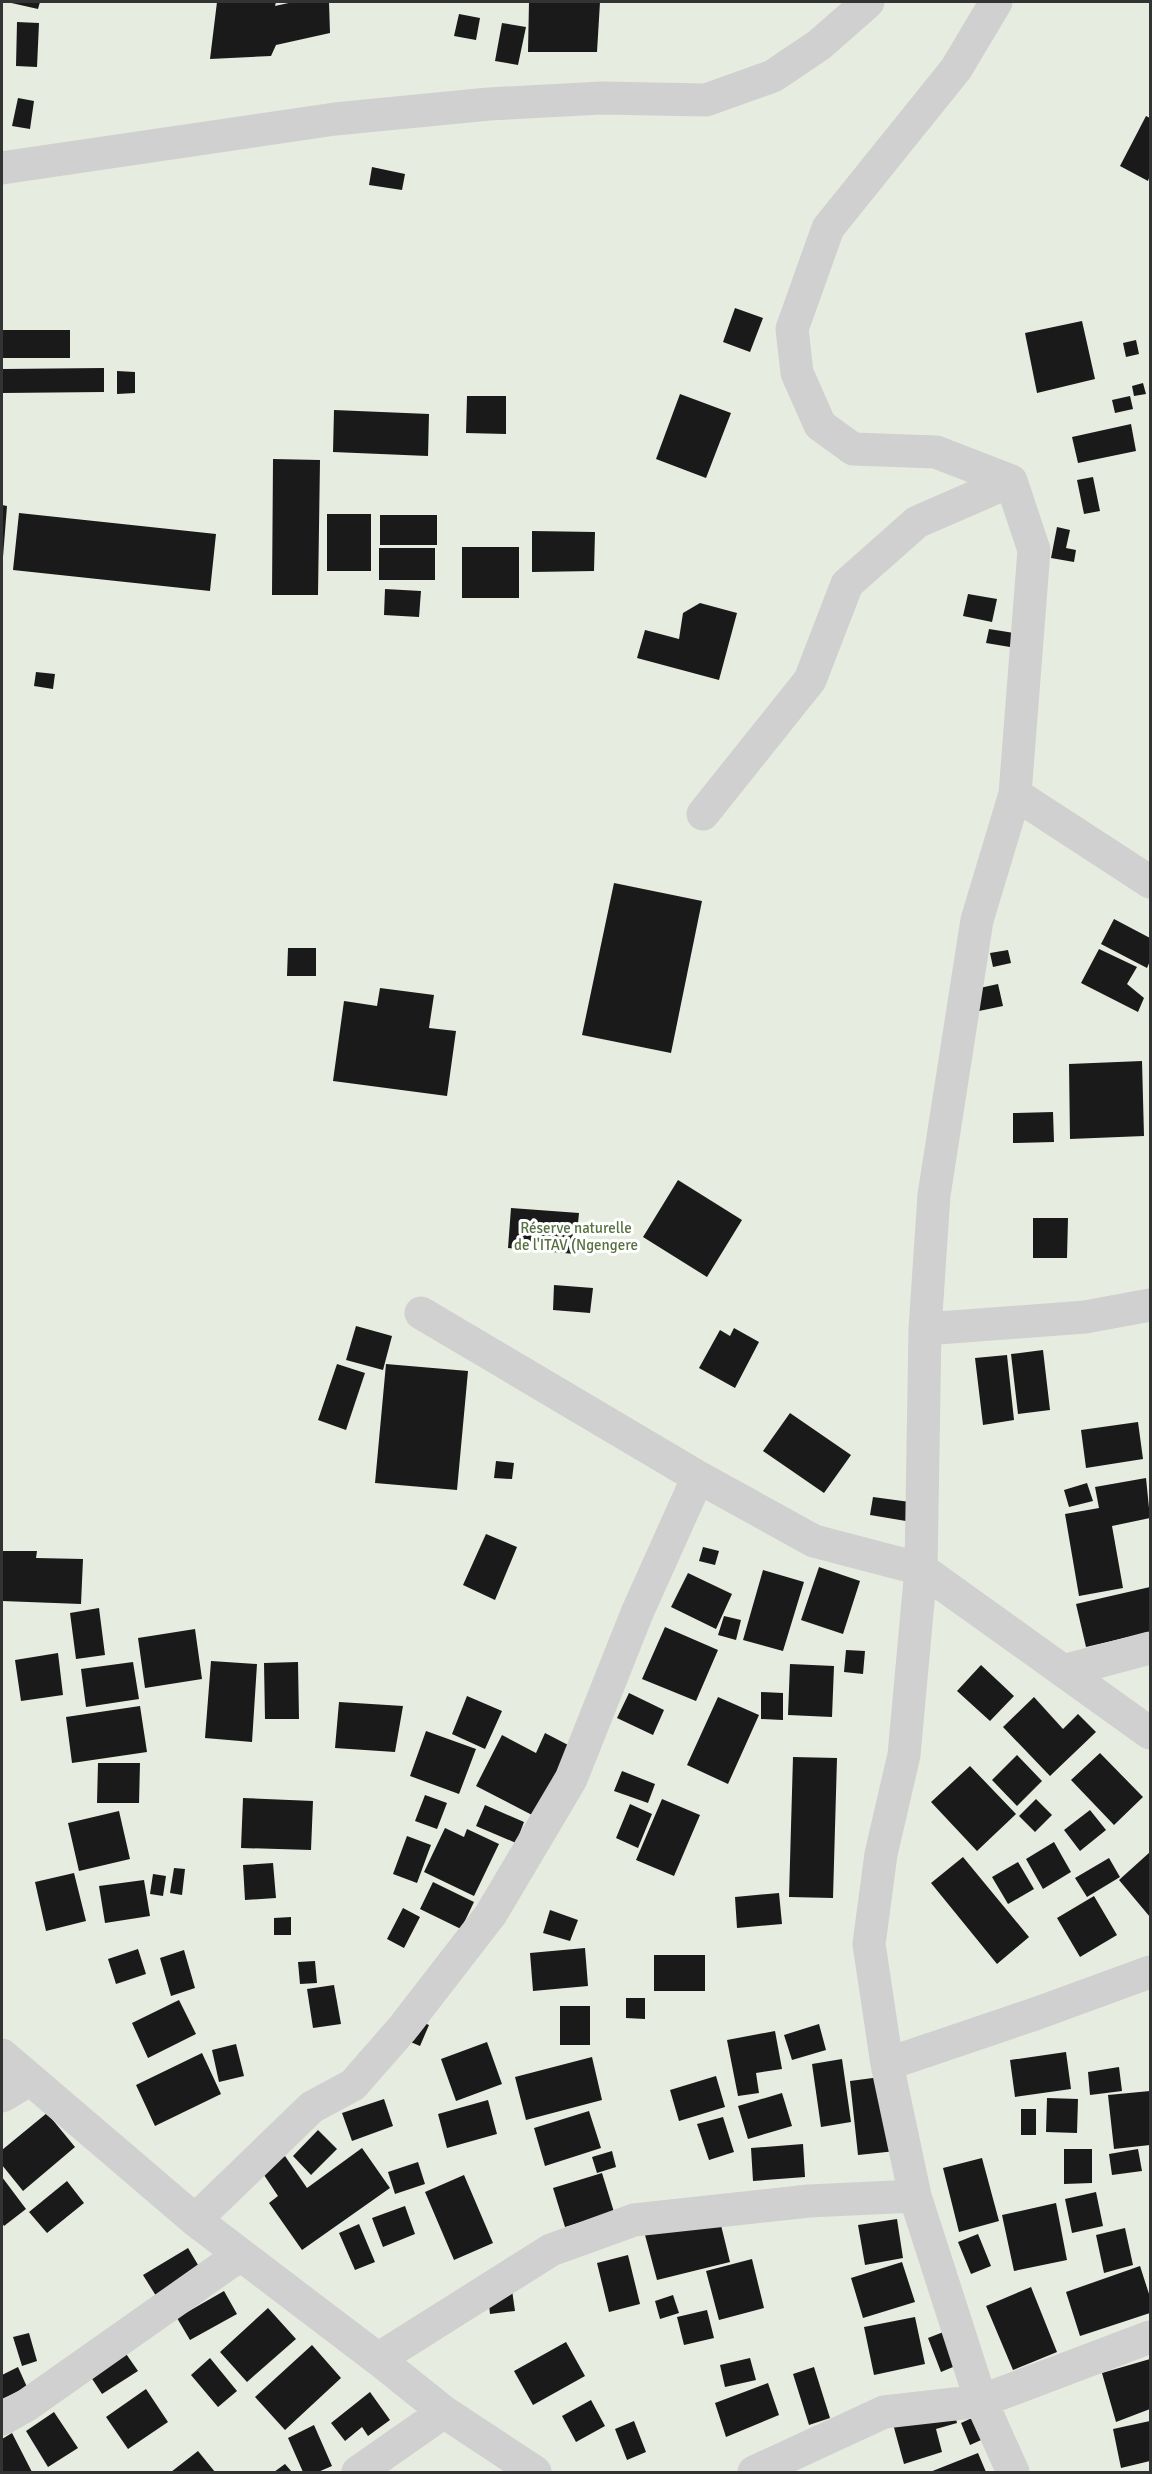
<svg xmlns="http://www.w3.org/2000/svg" width="1152" height="2474" font-family="Signika,sans-serif">
<rect width="100%" height="100%" fill="#fff"/>
<path fill="#e6ecdf" d="M2 2H1150V2472H2Z"/>
<path fill="#1a1a1a" d="M7 2H40L38 9Z
M217 2H276L275 6 293 2H329L330 33 276 45 271 56 210 59Z
M529 2H600L597 52H528Z
M459 14 480 18 476 40 454 36Z
M17 22 39 23 37 67 16 66Z
M502 23 526 27 518 65 495 61Z
M18 98 34 101 30 129 12 126Z
M1146 116 1150 118V175L1148 181 1120 166Z
M372 167 405 174 402 190 369 185Z
M735 308 763 318 750 352 723 342Z
M1082 321 1095 379 1037 393 1025 333Z
M2 330H70V358H2Z
M1136 340 1139 354 1126 357 1123 343Z
M104 368V392L2 393V369Z
M117 371 135 372V393L117 394Z
M1143 383 1146 394 1134 396 1132 386Z
M680 394 731 413 706 478 656 459Z
M467 396H506V434L466 433Z
M1130 396 1133 409 1115 413 1112 400Z
M334 410 429 414 428 456 333 452Z
M1131 424 1136 451 1078 463 1072 437Z
M273 459 320 460 318 595H272Z
M1093 477 1100 511 1084 514 1077 480Z
M2 505 7 506 3 557H2Z
M19 513 216 534 210 591 13 570Z
M327 514H371V571H327Z
M380 515H437V545H380Z
M1057 527 1070 530 1066 548 1076 550 1074 562 1051 558Z
M532 531 595 532 594 571 532 572Z
M462 547H519V598H462Z
M379 548H435V580H379Z
M385 589 421 591 419 617 384 615Z
M968 594 997 599 992 622 963 616Z
M700 603 737 613 719 680 637 658 645 630 679 639 683 613Z
M989 629 1014 633 1010 647 986 643Z
M36 672 55 674 53 689 34 686Z
M614 883 702 901 671 1053 582 1035Z
M1114 919 1150 938V961L1147 968 1101 944Z
M288 948H316V976H287Z
M1099 949 1137 967 1127 984 1144 998 1138 1012 1081 983Z
M1008 950 1011 963 993 967 990 953Z
M998 984 1003 1006 979 1011 975 989Z
M380 988 434 995 429 1028 456 1031 447 1096 333 1081 344 1001 377 1006Z
M1142 1061 1144 1136 1070 1139 1069 1064Z
M1053 1112 1054 1142 1013 1143V1113Z
M678 1180 742 1220 707 1277 643 1237Z
M511 1208 579 1213 575 1254 508 1248Z
M1033 1218H1068L1067 1258H1033Z
M554 1285 593 1288 590 1313 553 1310Z
M356 1326 392 1336 383 1370 346 1360Z
M734 1328 759 1342 735 1388 699 1368 720 1330 730 1336Z
M1043 1350 1050 1410 1018 1414 1011 1354Z
M1007 1355 1014 1420 983 1425 975 1358Z
M337 1364 365 1373 346 1430 318 1420Z
M386 1364 468 1371 457 1490 375 1483Z
M790 1413 851 1455 824 1493 763 1451Z
M1138 1422 1143 1459 1086 1468 1081 1430Z
M496 1461 514 1463 512 1479 494 1478Z
M1146 1478 1150 1518 1112 1526 1123 1588 1079 1596 1065 1514 1099 1508 1095 1487Z
M1087 1483 1093 1501 1069 1507 1064 1490Z
M873 1497 910 1502 906 1521 870 1515Z
M486 1534 517 1547 495 1600 463 1585Z
M703 1547 719 1551 715 1565 699 1561Z
M2 1551H37L36 1558 83 1559 81 1604 2 1601Z
M819 1567 860 1581 843 1634 801 1620Z
M763 1570 804 1582 783 1651 743 1640Z
M688 1573 732 1594 716 1629 671 1607Z
M1150 1587V1632L1086 1647 1076 1604Z
M99 1608 105 1655 76 1659 70 1613Z
M724 1616 741 1620 736 1640 718 1635Z
M665 1627 718 1650 696 1701 642 1679Z
M195 1629 202 1679 145 1688 138 1638Z
M846 1650 865 1651 863 1674 844 1672Z
M58 1653 63 1695 21 1701 15 1660Z
M211 1661 257 1664 252 1742 205 1738Z
M133 1662 139 1699 86 1707 81 1669Z
M298 1662 299 1719H265L264 1663Z
M790 1664 834 1666 832 1717 788 1715Z
M981 1665 1014 1696 990 1721 957 1691Z
M761 1692 783 1693V1720L761 1719Z
M629 1693 664 1710 653 1735 617 1718Z
M467 1696 502 1711 485 1749 452 1734Z
M718 1697 759 1715 728 1784 687 1765Z
M1034 1697 1063 1729 1078 1714 1096 1732 1050 1776 1003 1727Z
M339 1702 403 1706 395 1752 335 1748Z
M140 1706 147 1752 72 1763 66 1717Z
M426 1731 476 1749 459 1794 410 1776Z
M545 1733 570 1746 534 1816 476 1786 502 1735 536 1753Z
M1100 1753 1143 1797 1114 1825 1071 1780Z
M1017 1755 1042 1781 1017 1806 992 1780Z
M793 1757 837 1758 833 1898 789 1897Z
M98 1763H140L139 1803H97Z
M970 1766 1016 1814 977 1851 931 1802Z
M622 1771 655 1784 648 1803 614 1791Z
M425 1795 447 1803 437 1829 415 1821Z
M243 1798 313 1801 311 1850 241 1848Z
M662 1799 700 1815 674 1876 636 1860Z
M1036 1799 1052 1815 1035 1832 1019 1816Z
M630 1804 652 1814 638 1848 616 1838Z
M485 1805 524 1822 516 1843 476 1826Z
M1090 1810 1106 1830 1080 1851 1064 1830Z
M119 1811 130 1859 79 1871 68 1823Z
M445 1828 464 1837 467 1829 499 1844 474 1896 424 1872Z
M407 1836 431 1845 417 1883 393 1874Z
M1054 1842 1071 1872 1043 1889 1026 1859Z
M1150 1852V1917L1119 1880Z
M963 1857 1029 1937 997 1964 931 1883Z
M1109 1858 1120 1877 1087 1897 1075 1878Z
M1018 1862 1034 1889 1008 1904 992 1877Z
M273 1863 276 1898 245 1900 243 1865Z
M174 1868 185 1869 182 1895 170 1893Z
M74 1873 86 1921 46 1931 35 1882Z
M153 1874 166 1876 163 1896 150 1894Z
M144 1880 150 1916 105 1923 99 1886Z
M433 1882 474 1902 461 1929 420 1909Z
M779 1893 782 1924 737 1928 735 1897Z
M1094 1896 1117 1935 1080 1957 1057 1918Z
M403 1908 420 1917 404 1948 387 1939Z
M550 1910 578 1920 570 1941 543 1933Z
M291 1917V1935H274V1918Z
M585 1948 588 1986 533 1991 530 1953Z
M138 1949 146 1974 116 1984 108 1959Z
M184 1950 195 1988 171 1996 160 1958Z
M654 1955H705V1991H654Z
M315 1961 317 1983 300 1984 298 1962Z
M334 1985 341 2024 313 2028 307 1989Z
M626 1998H645V2019L626 2018Z
M179 2000 196 2034 148 2058 132 2023Z
M560 2006H590V2045H560Z
M414 2019 429 2025 420 2046 406 2040Z
M819 2024 826 2050 792 2060 784 2035Z
M775 2031 782 2069 756 2073 759 2093 738 2096 727 2040Z
M487 2042 502 2084 456 2101 441 2059Z
M236 2044 244 2076 219 2082 212 2050Z
M1066 2052 1071 2089 1015 2097 1010 2060Z
M202 2053 221 2094 155 2126 136 2085Z
M592 2057 602 2100 526 2120 515 2077Z
M842 2059 851 2122 821 2127 812 2064Z
M1119 2067 1122 2091 1090 2095 1088 2072Z
M716 2076 725 2107 679 2121 670 2090Z
M888 2076 896 2151 858 2155 850 2081Z
M1150 2091V2145L1114 2149 1108 2095Z
M782 2093 792 2126 748 2139 738 2106Z
M1047 2098 1078 2099 1077 2133 1046 2132Z
M384 2099 393 2126 352 2141 342 2113Z
M488 2100 497 2134 447 2148 438 2114Z
M1021 2109H1036V2135H1021Z
M589 2111 601 2148 545 2166 534 2128Z
M47 2113 75 2147 23 2191 2 2165V2150Z
M723 2117 734 2152 709 2160 697 2124Z
M318 2130 337 2149 311 2175 293 2156Z
M803 2144 805 2177 753 2181 751 2148Z
M362 2148 390 2188 302 2250 269 2203 278 2196 262 2172 285 2156 307 2188Z
M1064 2149H1092V2183L1064 2184Z
M1138 2149 1142 2171 1112 2175 1109 2154Z
M612 2151 616 2167 597 2173 592 2157Z
M982 2158 999 2221 959 2232 943 2168Z
M418 2162 425 2184 395 2194 388 2172Z
M602 2173 614 2212 565 2227 553 2188Z
M464 2175 493 2243 454 2260 425 2192Z
M2 2177 26 2209 4 2226 2 2223Z
M67 2181 84 2203 47 2233 29 2212Z
M1096 2192 1103 2226 1072 2233 1065 2199Z
M1056 2203 1067 2260 1014 2271 1002 2215Z
M405 2206 415 2234 383 2247 372 2218Z
M719 2217 730 2262 657 2280 645 2235Z
M897 2219 903 2258 865 2265 858 2225Z
M359 2224 375 2262 355 2270 339 2233Z
M1125 2228 1133 2265 1104 2273 1096 2235Z
M978 2234 991 2266 971 2274 958 2242Z
M188 2248 207 2280 163 2307 143 2275Z
M628 2255 640 2304 609 2312 597 2263Z
M752 2259 764 2308 719 2320 706 2271Z
M902 2262 915 2302 863 2318 851 2278Z
M1140 2266 1150 2297V2313L1080 2336 1066 2292Z
M511 2283 515 2311 490 2314 487 2286Z
M1031 2287 1057 2352 1013 2370 986 2306Z
M224 2291 237 2314 190 2340 177 2318Z
M673 2295 679 2313 660 2319 655 2301Z
M268 2308 296 2339 247 2382 220 2352Z
M707 2310 714 2338 684 2345 677 2317Z
M915 2317 925 2364 874 2375 864 2327Z
M951 2329 965 2362 941 2372 928 2338Z
M29 2333 37 2361 22 2366 13 2337Z
M566 2342 585 2376 533 2405 514 2371Z
M312 2345 341 2378 285 2430 255 2397Z
M122 2348 138 2371 102 2394 87 2371Z
M210 2358 237 2391 218 2407 191 2375Z
M750 2358 756 2380 725 2387 720 2365Z
M1150 2359V2409L1116 2422 1102 2373Z
M18 2367 27 2387 2 2399V2375Z
M814 2367 830 2418 809 2425 793 2374Z
M768 2383 779 2415 726 2437 715 2403Z
M146 2389 168 2422 128 2449 106 2417Z
M370 2392 390 2420 368 2436 362 2427 345 2441 331 2423Z
M591 2400 605 2426 576 2442 562 2416Z
M953 2407 957 2423 936 2429 942 2452 904 2464 893 2424Z
M989 2410 999 2432 970 2445 961 2423Z
M54 2412 78 2448 48 2467 26 2431Z
M634 2421 646 2452 627 2460 615 2429Z
M1150 2421V2461L1121 2468 1113 2429Z
M314 2425 332 2466 318 2472H303L288 2438Z
M12 2433 32 2472H2V2439Z
M198 2451 215 2472H171Z
M978 2453 986 2472H930Z
M285 2464 292 2472H274Z"/>
<g fill="none" stroke-linecap="round" stroke-linejoin="round">
<path stroke="#d0d0d0" stroke-width="33" d="M996 2 956 69 828 228 792 329 797 373 820 425 853 449 936 452 1011 481 1034 550 1015 794 977 920 934 1195 925 1329 921 1569 904 1755 881 1854 869 1944 887 2064 915 2196 981 2401 1013 2472
M2 168 335 119 489 104 602 98 706 100 773 76 819 45 868 2
M1015 794 1150 882
M703 814 810 680 847 584 917 522 1011 481
M421 1313 698 1477
M925 1329 1085 1317 1150 1305
M1063 1671 1150 1648
M2 2055 195 2220 378 2359 444 2412 535 2472
M887 2064 1035 2014 1150 1972
M2 2096 29 2080
M195 2220 312 2107 353 2085 402 2029 491 1914 571 1779 637 1613 698 1477 814 1541 921 1569 1150 1733
M378 2359 551 2250 634 2220 809 2201 915 2196
M2 2419 27 2405 240 2255
M358 2472 444 2412
M754 2472 884 2412 981 2401 1150 2337"/>
</g>
<g text-anchor="middle" dominant-baseline="central" stroke-width="6" stroke-linejoin="round" paint-order="stroke">
<g font-size="15" fill="#56703f" stroke="#fff">
<text x="576" y="1228">Réserve naturelle<tspan x="576" dy="17">de l'ITAV (Ngengere</tspan></text>
</g>
</g>
<rect width="1152" height="2474" fill="none" stroke="#333333" stroke-width="6"/>
</svg>
